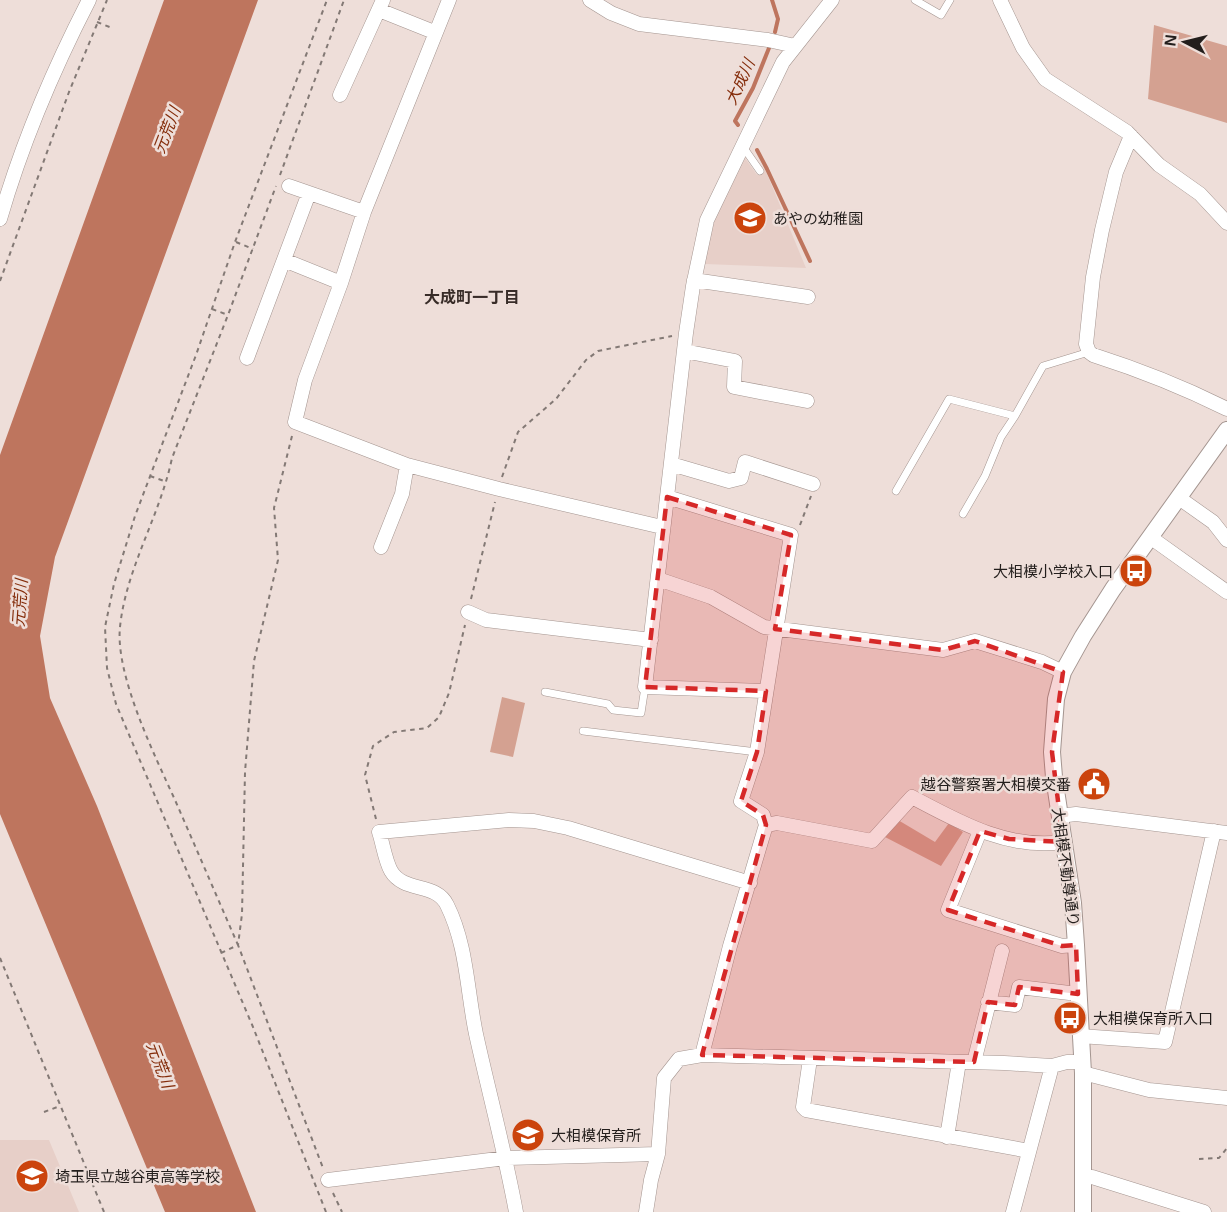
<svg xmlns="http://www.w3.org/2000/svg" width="1227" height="1212" font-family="Arial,'Noto Sans JP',sans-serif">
<rect width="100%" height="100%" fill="#eeded9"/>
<path fill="#e7cfc8" d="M745 158 757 175 765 169 806 268 705 264 710 234 720 203Z
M0 1140H49L79 1212H0Z"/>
<path fill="#d4a191" d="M1154 25 1227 46V123L1148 99Z
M502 697 525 703 513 757 490 752Z
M898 820 935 842 949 823 963 832 941 866 885 837Z"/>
<path fill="#be755e" d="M164 0H258L55 557 40 636 50 698 97 806 256 1212H165L0 814V455Z"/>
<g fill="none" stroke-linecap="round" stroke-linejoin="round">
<path stroke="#be755e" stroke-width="4" d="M772 0 778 19 775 32
M738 125 735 121 753 88 769 48
M757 150 767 169 810 261"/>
<g stroke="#a49590" stroke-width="8">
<path id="service" d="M915 0 941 15 950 0
M740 148 746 151 760 171
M896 491 949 399 1015 416
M963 514 985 476 1001 437 1015 416 1043 366 1089 352
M545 692 608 704 613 710 641 713 645 687
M583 731 757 752"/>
</g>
<g stroke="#a49590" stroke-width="15">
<path id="minor" d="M449 0 364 212 341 283 305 380 295 422 407 465 499 489 662 527
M590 0 611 13 639 24 768 40 795 46
M1000 0 1023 48 1045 79 1127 132 1159 165 1200 194 1227 223
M379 10 434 32
M340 95 383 0
M1131 136 1116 172 1102 230 1093 277 1086 344 1089 352 1093 355C1140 370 1183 387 1227 409
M289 186 364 212
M0 219C22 143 53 70 89 0
M284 260 341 283
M694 280 808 297
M684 351 735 361 734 387 807 401
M247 358 309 193
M671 464 729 481 741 478 745 462 813 484
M667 497 791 535 757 752 741 801 763 815 766 825 730 946 702 1055
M1179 498 1213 522 1227 540
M1150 537 1227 592
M381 547 402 494 407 465
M658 579 711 597 764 627 943 650 975 641 1042 662 1063 672
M468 612 486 620 651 640
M766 691 645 687 686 333 693 286 707 220 783 62 832 0
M1059 816 1076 814 1227 833
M766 825 777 823 872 841 912 797C959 822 1008 850 1063 842
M980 831 948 910 1062 946 1076 945
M988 1002 1015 1005 1019 987 1078 994
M1080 1036 1165 1042 1214 831
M810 1059 803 1107 806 1110 1029 1151
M974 1062 1002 951
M1083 1073 1149 1090 1227 1098
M947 1137 959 1062
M1083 1177H1092L1204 1212
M328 1180 506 1158 658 1154 664 1078 679 1059 702 1055 1004 1063 1052 1066 1067 1062H1082
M516 1212C505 1152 489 1093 476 1034 467 991 467 945 447 905 436 882 404 893 391 871 385 860 383 844 379 832L509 820 534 821 568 828 750 883
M646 1212 651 1180 658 1154
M1013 1212 1052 1066"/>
</g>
<g stroke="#a49590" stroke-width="18">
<path id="tertiary" d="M1083 1212V1073L1076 945 1073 903 1054 777 1052 752 1056 699 1063 672 1083 636 1113 589 1227 430"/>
</g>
<path stroke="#837975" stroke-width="2" stroke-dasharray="4.5 4.5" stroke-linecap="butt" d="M97 22 112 28
M280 175 344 0
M236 242 253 249
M0 281 69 92 107 0
M212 309 228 315
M292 436 274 508 278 560 254 661 245 772 242 914 238 945 323 1168
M150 476 167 482
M502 477 518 432 556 399 586 360 598 351 672 336
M800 525 811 496
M471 599 495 502
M376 819 365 775 373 746 394 732 427 728 439 717 449 693 465 625
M221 953 238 945C217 897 196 848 175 800 155 756 115 675 120 627 126 568 160 516 172 458L228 315 276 186
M0 958 104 1212
M44 1112 60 1106
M1199 1159 1219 1158 1227 1148
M333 1193 342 1212
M326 1212 253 1027 116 704 107 668 105 627 114 584 135 516 196 355 235 242 327 0"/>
<use href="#service" stroke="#fff" stroke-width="7"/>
<use href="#minor" stroke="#fff" stroke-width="14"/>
<use href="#tertiary" stroke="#fff" stroke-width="16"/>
</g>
<path fill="#d62828" fill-opacity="0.2" stroke="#d62828" stroke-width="4.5" stroke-dasharray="12 8" stroke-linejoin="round" d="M667 497 791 535 775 629 943 650 975 641 1063 672 1052 752 1063 842 1009 839 980 831 948 910 1062 946 1076 945 1078 994 1019 987 1015 1005 988 1002 974 1062 702 1055 766 825 763 815 741 801 757 752 766 691 645 687Z"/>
<defs>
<g id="school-disc" transform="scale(1.725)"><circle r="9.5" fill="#cb440d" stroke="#eeded9"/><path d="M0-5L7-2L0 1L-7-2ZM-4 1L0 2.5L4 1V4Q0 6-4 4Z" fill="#fff"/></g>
<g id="bus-disc" transform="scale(1.725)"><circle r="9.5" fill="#cb440d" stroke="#eeded9"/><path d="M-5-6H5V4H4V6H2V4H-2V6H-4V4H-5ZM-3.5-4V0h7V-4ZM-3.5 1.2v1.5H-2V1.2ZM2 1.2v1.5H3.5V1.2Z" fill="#fff"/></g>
<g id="civic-disc" transform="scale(1.725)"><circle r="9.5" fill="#cb440d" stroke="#eeded9"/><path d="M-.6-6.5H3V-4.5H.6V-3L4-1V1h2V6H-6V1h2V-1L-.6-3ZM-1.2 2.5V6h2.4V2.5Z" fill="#fff"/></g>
</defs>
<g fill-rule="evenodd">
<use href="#school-disc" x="750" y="218"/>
<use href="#bus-disc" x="1136" y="571"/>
<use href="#civic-disc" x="1094" y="784"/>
<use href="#bus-disc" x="1070" y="1018"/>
<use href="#school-disc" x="528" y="1135"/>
<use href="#school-disc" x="32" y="1176"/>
</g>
<g text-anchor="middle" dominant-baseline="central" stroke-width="5" stroke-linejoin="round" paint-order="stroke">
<g font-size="15" fill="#231e1c" stroke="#eeded9" text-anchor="start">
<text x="773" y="218">あやの幼稚園</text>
<text x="1113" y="571" text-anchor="end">大相模小学校入口</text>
<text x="1071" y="784" text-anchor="end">越谷警察署大相模交番</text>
<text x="1093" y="1018">大相模保育所入口</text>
<text x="551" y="1135">大相模保育所</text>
<text x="55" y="1176">埼玉県立越谷東高等学校</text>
</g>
<g font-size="15" fill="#231e1c" stroke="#eeded9">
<text transform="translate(1066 867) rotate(82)">大相模不動尊通り</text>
</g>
<g font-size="16" font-style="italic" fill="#842c0a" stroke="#eeded9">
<text transform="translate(740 82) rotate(-65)">大成川</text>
<text transform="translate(167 130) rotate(-69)">元荒川</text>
<text transform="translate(20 603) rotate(-86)">元荒川</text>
<text transform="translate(160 1065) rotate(69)">元荒川</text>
</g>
<g font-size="16" font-weight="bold" fill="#382c28" stroke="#eeded9">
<text x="472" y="297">大成町一丁目</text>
</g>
</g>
<g transform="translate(1185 42) rotate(277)" stroke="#eeded9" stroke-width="4.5" paint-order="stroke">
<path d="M0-4.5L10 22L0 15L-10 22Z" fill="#231e1c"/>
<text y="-9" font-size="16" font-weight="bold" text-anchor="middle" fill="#231e1c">N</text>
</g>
</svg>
